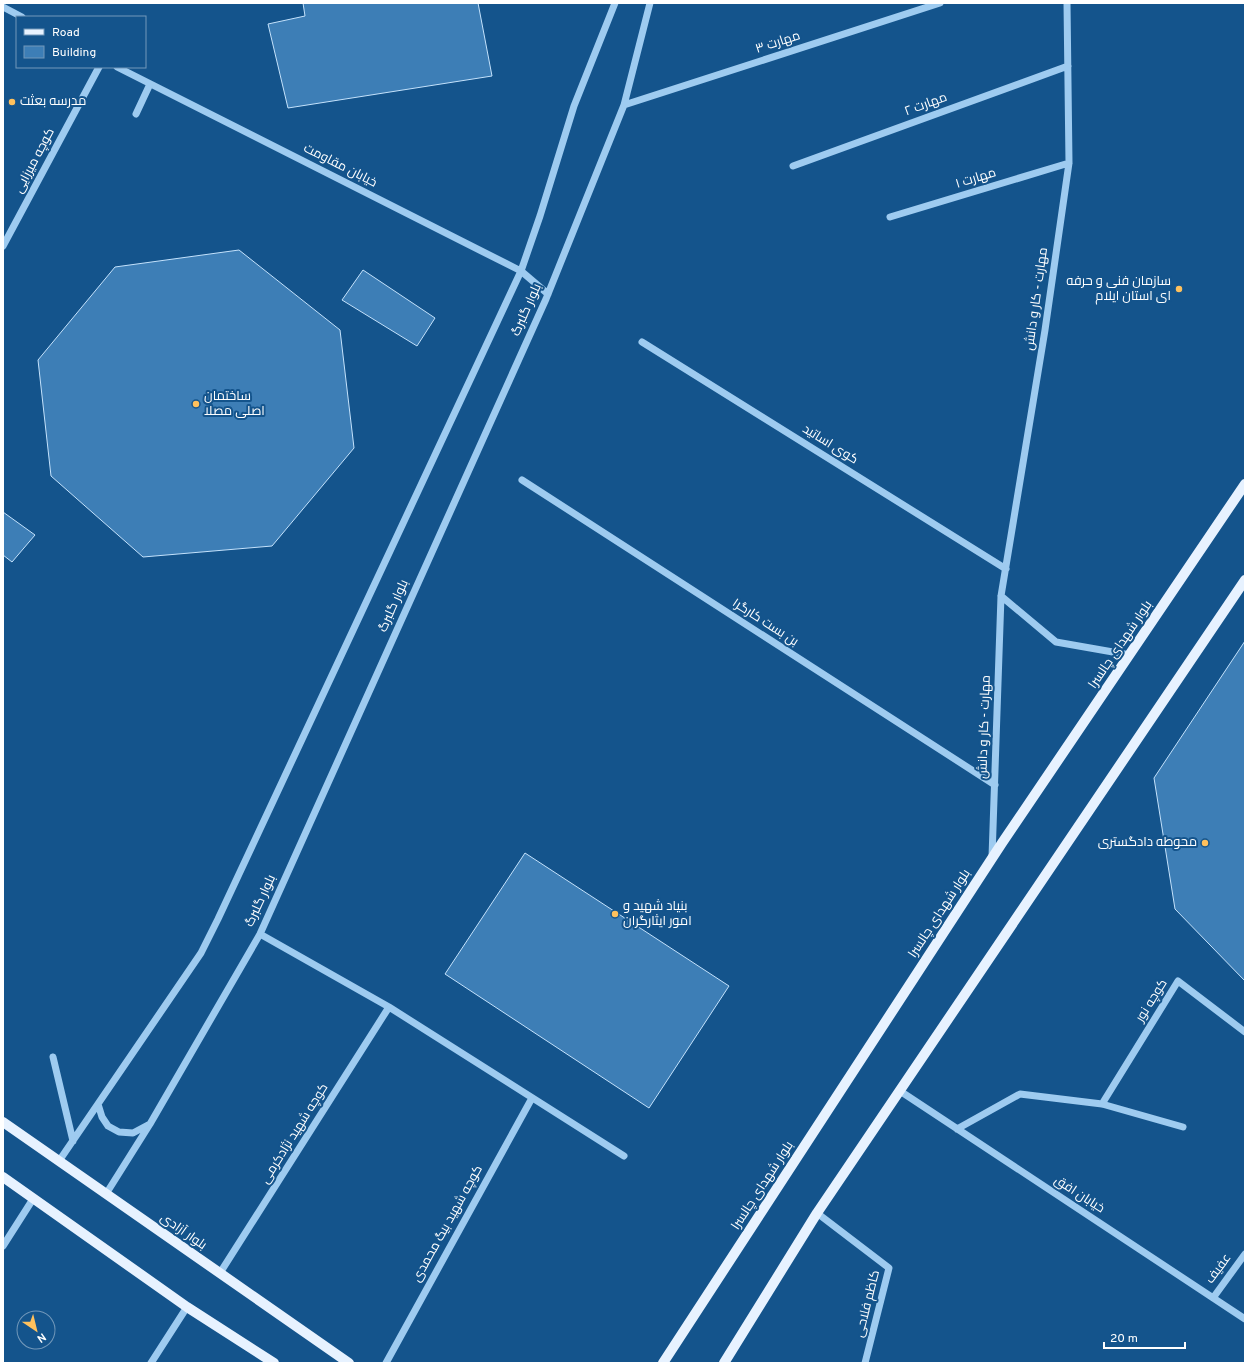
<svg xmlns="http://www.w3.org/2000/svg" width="1248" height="1366" font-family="Overpass,Cairo,sans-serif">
<rect width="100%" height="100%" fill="#14548c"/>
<path fill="#3d7eb6" stroke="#c4e2fc" d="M303 3H478L492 76 288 108 268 24 305 16Z
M239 250 340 330 354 448 272 546 143 557 51 476 38 360 115 267Z
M363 270 435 318 417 346 342 300Z
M3 512 35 535 12 562 3 555Z
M1245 641V981L1175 909 1154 778Z
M525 853 729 986 649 1108 445 974Z"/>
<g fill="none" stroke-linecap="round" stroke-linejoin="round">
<path stroke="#9ecbf0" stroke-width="7" d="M3 7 22 17
M117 67 521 271 548 294
M624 105 940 3
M136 114 150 84
M793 166 1068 66
M890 217 1069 163
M3 246 99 67
M642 342 1006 569
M522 480 995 785
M1001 596 1056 642 1130 655
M992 857 1001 596 1045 330 1069 163 1067 3
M260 934 389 1007 624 1156
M53 1057 73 1141
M900 1091 1245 1319
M98 1104 102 1117 108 1126 119 1132 133 1133 148 1125
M1102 1104 1178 981 1245 1032
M957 1129 1020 1094 1102 1104 1183 1127
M59 1161 201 953 218 919 521 271 540 216 574 106 615 3
M106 1194 150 1124 260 934 546 299 624 105 650 3
M817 1213 889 1268 865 1363
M3 1246 33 1199
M220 1273 389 1007
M1213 1298 1245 1254
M151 1363 187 1307
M386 1363 532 1098"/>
<path stroke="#e7f2ff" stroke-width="10" d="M3 1122 349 1363
M3 1177 187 1307 274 1363
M663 1363 1002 843 1245 484
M724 1363 817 1213 1245 580"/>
</g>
<g fill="#ffc15d" stroke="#14548c" stroke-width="1.5">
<circle cx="12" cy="102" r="4"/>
<circle cx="1179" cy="289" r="4"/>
<circle cx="196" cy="404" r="4"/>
<circle cx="1205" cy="843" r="4"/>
<circle cx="615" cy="914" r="4"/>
</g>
<g text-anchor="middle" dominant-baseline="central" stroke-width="4" stroke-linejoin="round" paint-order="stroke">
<g font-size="13" fill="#fff" stroke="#14548c">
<text transform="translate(778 43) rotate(-18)">مهارت ۳</text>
<text transform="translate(926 105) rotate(-20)">مهارت ۲</text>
<text transform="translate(35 161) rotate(-62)">کوچه میرزایی</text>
<text transform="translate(340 166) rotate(27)">خیابان مقاومت</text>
<text transform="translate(976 179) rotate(-17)">مهارت ۱</text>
<text transform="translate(1037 299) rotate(-82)">مهارت - کار و دانش</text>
<text transform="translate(527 310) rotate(-66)">بلوار گلبرگ</text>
<text transform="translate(830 445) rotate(32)">کوی اساتید</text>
<text transform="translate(394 606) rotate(-66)">بلوار گلبرگ</text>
<text transform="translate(765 623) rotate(33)">بن بست کارگر۱</text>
<text transform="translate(1121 645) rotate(-56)">بلوار شهدای چالسرا</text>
<text transform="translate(985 727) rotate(-88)">مهارت - کار و دانش</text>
<text transform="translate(261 901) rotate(-65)">بلوار گلبرگ</text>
<text transform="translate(940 914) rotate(-57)">بلوار شهدای چالسرا</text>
<text transform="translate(1152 1001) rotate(-58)">کوچه نور</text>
<text transform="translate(295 1134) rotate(-58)">کوچه شهید نژادکرمی</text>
<text transform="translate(763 1186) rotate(-57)">بلوار شهدای چالسرا</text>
<text transform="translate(1079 1195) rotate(33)">خیابان افق</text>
<text transform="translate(448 1224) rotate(-61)">کوچه شهید بیگ محمدی</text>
<text transform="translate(183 1232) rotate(35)">بلوار آزادی</text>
<text transform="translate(1219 1269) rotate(-54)">عفیف</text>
<text transform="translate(868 1304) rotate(-76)">کاظم فلاحی</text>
</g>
<g font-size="13" fill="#fff" stroke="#14548c" text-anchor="start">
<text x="20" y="102">مدرسه بعثت</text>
<text x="1171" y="282" text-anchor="end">سازمان فنی و حرفه<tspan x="1171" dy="15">ای استان ایلام</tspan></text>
<text x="204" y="397">ساختمان<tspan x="204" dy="15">اصلی مصلا</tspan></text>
<text x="1197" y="843" text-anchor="end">محوطه دادگستری</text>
<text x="623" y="907">بنیاد شهید و<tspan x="623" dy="15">امور ایثارگران</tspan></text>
</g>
</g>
<rect width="1248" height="1366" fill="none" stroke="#ffffff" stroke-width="8"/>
<rect x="16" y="16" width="130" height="52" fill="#14548c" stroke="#7298ba"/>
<rect x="24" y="29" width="20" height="6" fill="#e7f2ff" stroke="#7298ba"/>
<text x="52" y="36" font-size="12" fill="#ffffff">Road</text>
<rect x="24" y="46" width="20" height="12" fill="#3d7eb6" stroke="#7298ba"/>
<text x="52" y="56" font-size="12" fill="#ffffff">Building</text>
<g transform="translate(36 1330) rotate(145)"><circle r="19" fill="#14548c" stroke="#7298ba"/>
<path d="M0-3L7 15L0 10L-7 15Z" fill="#ffc15d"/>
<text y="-6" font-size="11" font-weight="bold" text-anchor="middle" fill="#ffffff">N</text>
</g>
<path d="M1104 1342v6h81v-6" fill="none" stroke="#ffffff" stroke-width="2"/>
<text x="1110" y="1342" font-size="12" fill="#ffffff" stroke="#14548c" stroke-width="3" paint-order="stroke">20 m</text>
</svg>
